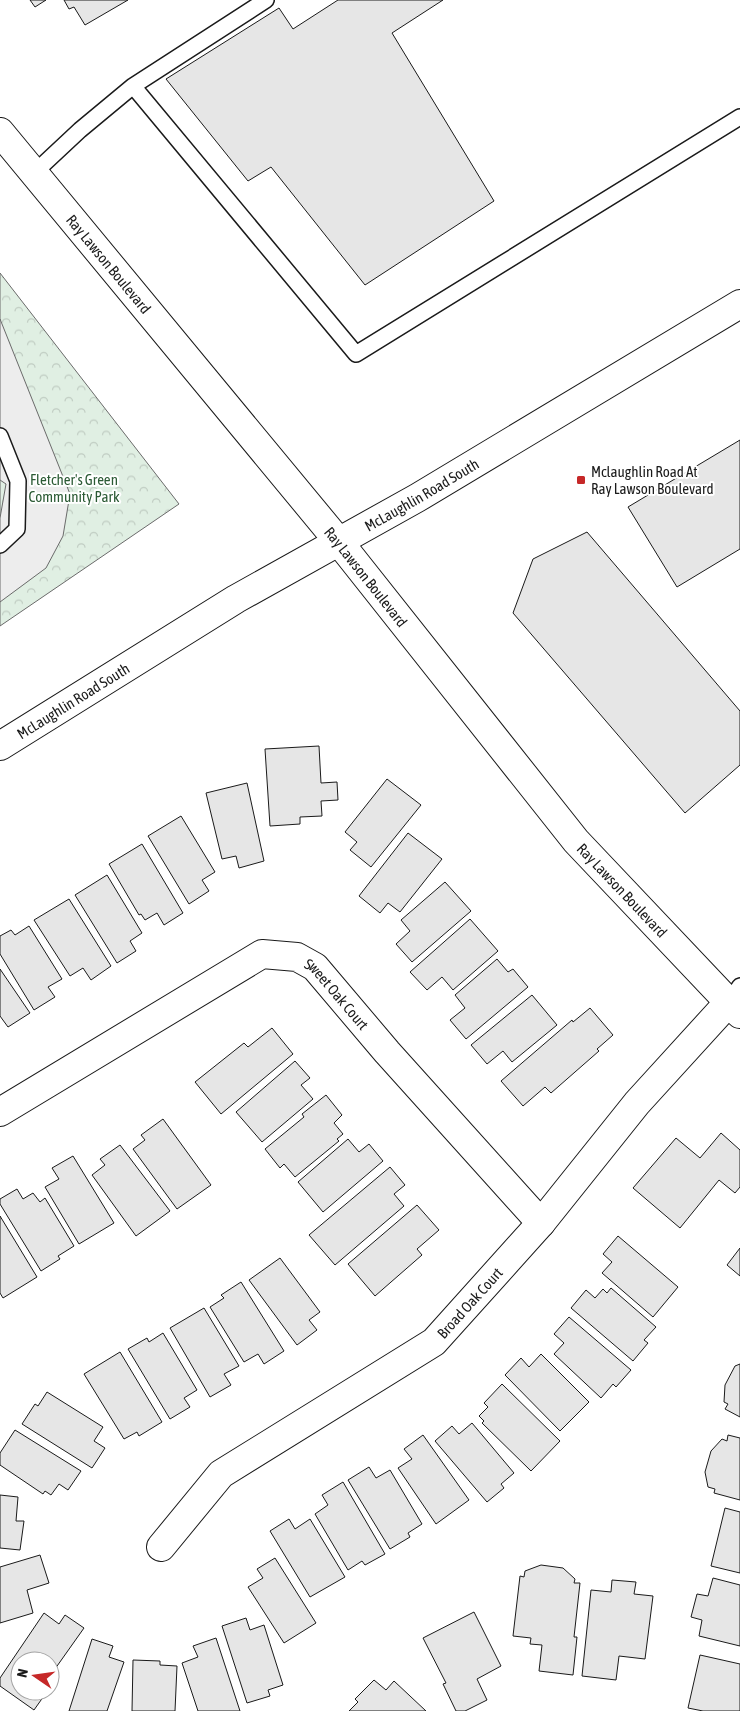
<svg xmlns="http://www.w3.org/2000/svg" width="740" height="1711" font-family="'Asap Condensed',sans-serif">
<defs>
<pattern id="forest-crowns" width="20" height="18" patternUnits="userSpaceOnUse" patternTransform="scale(1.25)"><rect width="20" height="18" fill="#e0efe3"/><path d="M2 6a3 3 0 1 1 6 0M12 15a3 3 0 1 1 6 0" fill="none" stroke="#c0ccc2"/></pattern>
</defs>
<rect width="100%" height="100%" fill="#fff"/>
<path fill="url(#forest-crowns)" stroke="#6a6a6a" d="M0 273 179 504 0 626Z"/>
<path fill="#ededed" stroke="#6a6a6a" d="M0 319 70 494 63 536 46 568 0 602V518L6 484 0 480Z"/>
<path fill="#e6e6e6" stroke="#1a1a1a" d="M30 0H46L35 7Z
M64 0H128L85 25 74 7 69 9Z
M338 0H443L392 33 494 201 365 285 271 167 248 181 166 79 279 8 293 29Z
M740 440V549L677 587 628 507Z
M587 532 740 711V765L685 813 513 613 533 559Z
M319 746 321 783 337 782 338 800 321 801 322 816 300 817V824L270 826 265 749Z
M387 779 421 805 371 867 350 850 357 842 345 832Z
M247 783 264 861 239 868 236 856 222 859 206 793Z
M181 816 215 872 202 880 209 891 189 904 148 836Z
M408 833 442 859 400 912 388 903 380 913 359 896Z
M142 844 183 913 164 925 157 913 145 920 141 914 139 915 109 864Z
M107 875 142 933 130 941 136 951 117 963 75 895Z
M445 882 471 911 412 962 396 944 410 931 401 920Z
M69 899 111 966 91 980 83 968 70 976 34 920Z
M470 919 498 951 453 990 442 977 427 990 410 972Z
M29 926 62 979 48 987 55 997 34 1010 0 954V936L11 930 15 935Z
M497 959 508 972 513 969 528 987 466 1039 450 1020 465 1008 455 995Z
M0 969 30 1013 8 1027 0 1016Z
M532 995 557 1025 512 1062 503 1051 487 1064 471 1045Z
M590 1008 613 1035 597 1049 599 1051 551 1093 545 1087 523 1106 501 1081 572 1020 573 1022Z
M272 1028 293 1054 221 1114 195 1082 244 1043 248 1047Z
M295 1061 310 1078 301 1085 313 1099 262 1142 236 1112Z
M326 1095 342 1115 334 1123 343 1134 337 1139 339 1141 295 1177 284 1164 280 1168 265 1149 304 1117 302 1114Z
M163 1119 211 1185 177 1209 133 1149 145 1140 141 1135Z
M721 1133 740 1150V1187L735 1193 719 1180 680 1228 633 1188 676 1138 700 1158Z
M348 1139 359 1152 369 1144 383 1161 323 1212 298 1182Z
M120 1145 170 1211 136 1236 92 1175 105 1165 100 1159Z
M73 1156 114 1223 79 1244 45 1187 59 1179 52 1168Z
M390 1167 405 1185 394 1194 404 1206 335 1265 309 1235Z
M17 1189 23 1199 33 1193 40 1202 45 1198 74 1246 58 1256 60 1259 41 1271 0 1204V1199Z
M417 1205 439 1230 417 1249 422 1255 375 1296 348 1264Z
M0 1216 37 1277 3 1298 0 1293Z
M618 1236 678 1287 653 1317 602 1273 612 1262 603 1254Z
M740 1248V1276L727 1265Z
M280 1258 320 1312 309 1320 317 1330 297 1345 249 1280Z
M241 1282 284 1351 264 1364 258 1354 244 1362 210 1307 224 1298 221 1295Z
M611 1288 656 1327 644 1340 648 1343 633 1361 571 1308 586 1290 595 1298 603 1289 607 1293Z
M204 1308 239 1366 224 1374 231 1385 210 1397 170 1328Z
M569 1317 631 1370 616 1387 613 1384 601 1398 554 1354 564 1343 554 1334Z
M163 1333 197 1390 184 1398 190 1407 170 1419 128 1349 147 1338 149 1342Z
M120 1352 162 1422 139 1436 137 1432 124 1439 84 1374Z
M541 1354 589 1402 560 1431 505 1375 521 1358 529 1367Z
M740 1364V1417L725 1409 728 1404 724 1402 725 1385 735 1366Z
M502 1384 560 1441 531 1471 482 1423 484 1421 479 1416 488 1407 484 1403Z
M47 1392 103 1427 94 1441 105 1448 92 1468 22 1424 35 1404 38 1406Z
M472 1423 514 1473 501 1484 504 1488 487 1502 435 1441 452 1426 459 1434Z
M15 1430 81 1471 68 1490 59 1484 51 1495 45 1491 43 1494 0 1465V1453Z
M423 1435 469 1500 436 1524 398 1468 412 1459 404 1449Z
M728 1435 740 1438V1500L714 1493 715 1489 708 1487 705 1472 711 1451 722 1439 727 1441Z
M369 1467 376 1478 390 1470 422 1524 408 1533 410 1537 390 1549 348 1480Z
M343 1482 385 1554 365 1565 362 1561 348 1570 315 1514 328 1505 322 1495Z
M0 1495 18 1497 16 1521H24L20 1550 0 1548Z
M725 1508 740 1512V1573L711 1566Z
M289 1519 295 1529 310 1519 345 1577 310 1597 270 1531Z
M40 1555 49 1583 27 1590 33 1613 0 1623V1567Z
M275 1558 316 1623 284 1643 248 1587 263 1578 257 1569Z
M541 1565 563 1568 575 1579 574 1583H580L574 1637H577L573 1675 539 1671 542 1645 530 1644 531 1638 513 1636 520 1576 524 1577 525 1571Z
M713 1578 740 1585V1646L699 1636 702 1620 691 1617 697 1594 708 1596Z
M612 1580 636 1582 634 1594 653 1596 645 1659 619 1656 616 1680 582 1676 591 1590 611 1592Z
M474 1612 501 1666 477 1679 487 1700 465 1711H456L443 1684 446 1683 423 1638Z
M44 1613 59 1624 65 1615 84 1628 50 1676V1661H20V1691H43L46 1693 34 1710 0 1686V1678Z
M246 1618 250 1630 264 1625 283 1685 268 1690 270 1696 247 1703 222 1626Z
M216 1638 240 1711H198L182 1663 198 1657 193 1646Z
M92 1639 113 1646 109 1657 124 1662 107 1711H69Z
M700 1655 740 1664V1711H703L688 1708Z
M133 1660 160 1661V1665L177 1666 175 1711H132Z
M374 1680 386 1690 394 1681 426 1711H349L358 1702 355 1699Z"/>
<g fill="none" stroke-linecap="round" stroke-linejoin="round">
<g stroke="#1a1a1a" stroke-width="18">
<path id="service" d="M133 86 356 354 740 117
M34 173 80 130 133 86 266 0
M0 436 18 481 17 529 0 545
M729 1002 740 986"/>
</g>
<g stroke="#1a1a1a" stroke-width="30">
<g id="minor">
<path id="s1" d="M0 1112 262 954 297 957 315 967 387 1052 541 1223"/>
<path id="s2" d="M161 1547 221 1474 434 1342 541 1223 637 1103 729 1002"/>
</g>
</g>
<g stroke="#1a1a1a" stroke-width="30">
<g id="tertiary">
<path id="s3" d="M0 132 339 542 576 841 740 1014"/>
<path id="s4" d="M0 746 236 599 417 498 740 304"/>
</g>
</g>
<use href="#service" stroke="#fff" stroke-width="15"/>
<use href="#minor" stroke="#fff" stroke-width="28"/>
<use href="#tertiary" stroke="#fff" stroke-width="28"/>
</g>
<rect fill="#c62828" stroke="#fff" stroke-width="2" x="576" y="475" width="10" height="10" rx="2.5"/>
<g text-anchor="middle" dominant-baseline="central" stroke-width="4" stroke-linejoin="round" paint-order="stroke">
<g font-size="15" fill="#1a1a1a" stroke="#fff">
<text stroke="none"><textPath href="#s3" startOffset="171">Ray Lawson Boulevard</textPath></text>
<text stroke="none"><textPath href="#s4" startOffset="491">McLaughlin Road South</textPath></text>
<text stroke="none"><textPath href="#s3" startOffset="576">Ray Lawson Boulevard</textPath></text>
<text stroke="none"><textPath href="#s4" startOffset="86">McLaughlin Road South</textPath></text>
<text stroke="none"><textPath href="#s3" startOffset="981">Ray Lawson Boulevard</textPath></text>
<text stroke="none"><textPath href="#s1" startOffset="396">Sweet Oak Court</textPath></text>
<text stroke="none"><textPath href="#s2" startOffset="398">Broad Oak Court</textPath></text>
</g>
<g font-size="15" fill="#1a1a1a" stroke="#fff" text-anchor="start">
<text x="591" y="471">Mclaughlin Road At<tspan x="591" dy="17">Ray Lawson Boulevard</tspan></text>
</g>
<g font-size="15" fill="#2b5a34" stroke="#fff">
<text x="74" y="479">Fletcher's Green<tspan x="74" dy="17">Community Park</tspan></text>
</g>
</g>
<g transform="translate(35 1676) rotate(283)"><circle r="24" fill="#ffffff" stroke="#a3a3a3"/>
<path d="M0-4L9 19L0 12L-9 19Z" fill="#c62828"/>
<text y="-8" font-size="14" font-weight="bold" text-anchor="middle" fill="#1a1a1a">N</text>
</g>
</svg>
